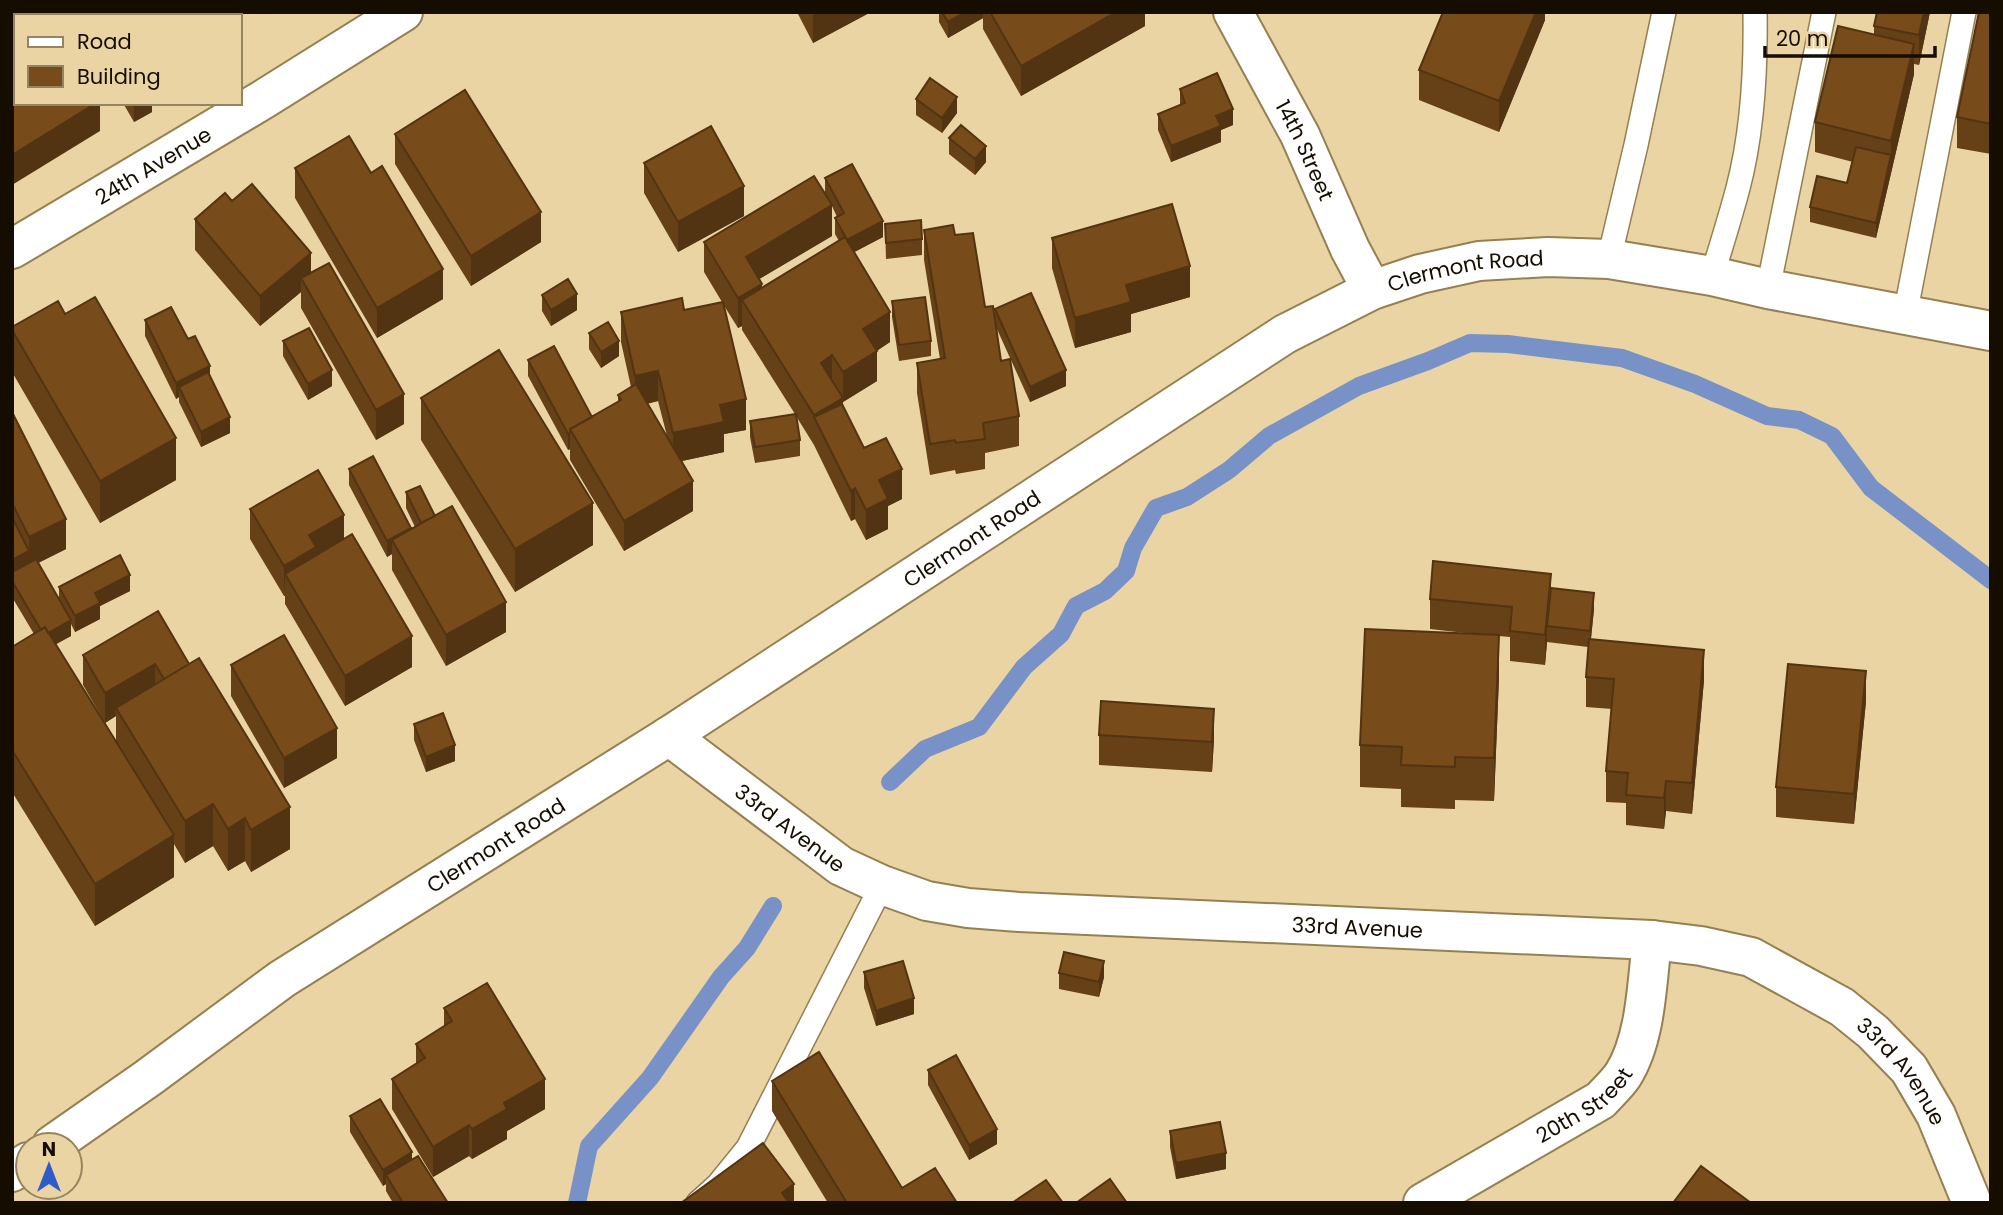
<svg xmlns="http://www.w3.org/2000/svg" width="2003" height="1215" font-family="Poppins,sans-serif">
<rect width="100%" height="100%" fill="#ebd4a3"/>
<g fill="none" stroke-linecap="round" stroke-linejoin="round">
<path stroke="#7892c8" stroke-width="18" d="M890 782 925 749 979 727 1024 667 1061 634 1076 606 1105 591 1126 571 1133 548 1156 508 1187 497 1229 470 1269 436 1359 386 1428 361 1470 343 1508 344 1622 358 1695 384 1767 416 1799 420 1832 436 1871 488 1991 580
M577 1203 589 1146 650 1078 721 977 747 948 773 906"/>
<g stroke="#958052" stroke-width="26">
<path id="lane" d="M1609 259 1636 145 1664 12
M1712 276C1721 247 1730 218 1738 188 1753 131 1756 71 1755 12
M1768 289 1824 12
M1905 315 1964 12
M698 1203 718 1185 748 1148 882 885"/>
</g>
<g stroke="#958052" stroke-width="42">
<g id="street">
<path id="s1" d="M1233 12 1300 135 1350 249 1372 290"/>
<path id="s2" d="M12 249 264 99 403 12"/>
<path id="s3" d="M669 736 841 866 882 885 927 901 968 908 1019 912 1652 940 1701 946 1751 957 1842 1007 1873 1032 1909 1069 1936 1115 1972 1203"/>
<path id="s4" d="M1423 1203 1601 1100C1608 1092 1617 1084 1623 1075 1646 1039 1647 983 1652 940"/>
</g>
</g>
<g stroke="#958052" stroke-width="42">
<g id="secondary">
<path id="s5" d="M52 1145 148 1078 282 979 669 736 1285 334 1372 290 1420 274 1479 261 1548 257 1609 259 1712 276 1768 289 1991 331"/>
<path d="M12 1172 28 1162"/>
</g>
</g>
<use href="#lane" stroke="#fff" stroke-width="23"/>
<use href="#street" stroke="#fff" stroke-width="38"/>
<use href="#secondary" stroke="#fff" stroke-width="38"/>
</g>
<path fill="#664016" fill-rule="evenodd" d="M797 12H871L813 43Z
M939 12H1145V26L1021 96 983 29V18L948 38 939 22Z
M1545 12V20L1499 132 1419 100V70Z
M1930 12 1919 65 1914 64V74L1876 238 1810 222V207L1847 183 1853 162 1815 152V122L1874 34V26Z
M1991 12V154L1957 148V117Z
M1180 89 1233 125 1221 130V142L1171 162 1158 130V114L1180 105Z
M916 99 957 113 942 133 916 115Z
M123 103H152V112L134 122Z
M395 134 541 242 471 286 395 164Z
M949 138 986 162 975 175 949 154Z
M644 163 744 216 678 252 644 193Z
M295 168 443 299 377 338 295 198Z
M825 178 883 237 854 252 890 342 877 351V381L843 402V406L864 448 902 499 888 506V529L866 540 855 519 851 521 814 445 796 416 800 440V456L755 463 750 437V421L795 414 742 330V326L738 328 723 304 746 430 724 434V452L681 461 693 511 624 551 570 460V449L568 450 528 376V360L592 417 618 402V395L631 387 621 342V312L684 310 722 302 704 272V242L830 203 825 193ZM832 206 837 217 835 218V234L839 241 762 288 759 279 832 236ZM658 401 667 436 647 404Z
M195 219 311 272 404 424 376 440 301 308V292L260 326 195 250Z
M885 224 922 239V255L886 259Z
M924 230 955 235 985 307 995 321V309L1066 386 1030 402 996 327 1001 361 1019 416V446L985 453V469L956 474 955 470 930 475 917 393V363L940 359 924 260Z
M1052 238 1190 297 1131 314V332L1075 348 1052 268Z
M542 295 577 310 551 326 542 311Z
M892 301 931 341V356L899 361 892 317Z
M145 320 188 339 210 376 230 433 201 447 179 402V397L176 399 145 336Z
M12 327 176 480 100 523 12 372Z
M589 333 619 356 601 368 589 349Z
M283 341 332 386 308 400 283 356Z
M421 398 593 545 515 592 421 440Z
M12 412 66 549 38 563 59 600V587L130 591 100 606V619L75 632 71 624V636L55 644 116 743V716L105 723 83 685V655L158 611 290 849 251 872 245 861 228 871 213 846 185 863 174 844V877L95 926 12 792V647L34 634 12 597Z
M349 469 411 529 415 527 406 508V492L435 516 506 632 446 666 392 570V554L387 557 349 485Z
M250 509 344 539 412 667 345 706 285 604V596H284L250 539Z
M1551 588 1594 609 1591 639 1704 680 1692 814 1666 811 1664 829 1626 825V803L1606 802V771L1612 709 1586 707V677L1588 647 1547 642 1545 665 1510 661V637L1499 636V677L1494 801 1455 800V809L1401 807V789L1360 787V745L1474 634 1430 629V599Z
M231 665 337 758 284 788 231 696Z
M1866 701 1854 824 1776 817V787Z
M414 724 455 761 426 772 414 740Z
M1099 735 1214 739 1212 772 1099 765Z
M864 972 914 1014 876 1026 864 988Z
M1059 973 1104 977 1099 997 1059 989Z
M444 1008 545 1109 507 1131V1139L472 1159 469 1156 433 1177 392 1109V1079L416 1064V1044L444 1027Z
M928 1070 997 1144 969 1160 928 1085Z
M772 1081 902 1188 957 1203H828L772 1111Z
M350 1116 412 1159 448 1203H393L386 1191V1184L383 1186 350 1132Z
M1170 1131 1226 1169 1176 1179 1170 1147Z"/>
<path fill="#533412" d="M14 12H108L97 16H16V42L12 43V13Z
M813 12H871L813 43Z
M965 12H983V18L948 38V22Z
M1116 12H1145V26L1021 96V66Z
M1536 12H1545V20L1499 132V101Z
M1924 12H1930L1919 65V35Z
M1914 44V74L1876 238V223L1891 155V141Z
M957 97V113L942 133V118Z
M96 103H100V131L12 185V155Z
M140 103H152V112L134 122V106Z
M1233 109V125L1221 130V142L1171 162V146L1216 116Z
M986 146V162L975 175V159Z
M744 186V216L678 252V222Z
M832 205V236L746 287V257Z
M541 212V242L471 286V256Z
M883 221V237L847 256V240Z
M311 253V283L301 278V292L260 326V296Z
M1190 266V297L1131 314V332L1075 348V318L1126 285Z
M443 269V299L377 338V308Z
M762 284V314L742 300V326L738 328V298Z
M577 294V310L551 326V310Z
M890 312V342L863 359V329Z
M619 341V356L601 368V352Z
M877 351V381L843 402V372Z
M832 355V386L821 363Z
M210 366V382L179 387V397L176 399V383Z
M332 370V386L308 400V384Z
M1066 370V386L1030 402V387Z
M658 371V401L635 406V376Z
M404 394V424L376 440V410Z
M843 398V429L814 417V415Z
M746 399V430L724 434V452L673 463V433L720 405Z
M230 417V433L201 447V432Z
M570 433V449L568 450V434Z
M176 438V480L100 523V481Z
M902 469V499L888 506V529L866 540V510L879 480Z
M693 481V511L624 551V521Z
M855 488V519L851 521V491Z
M593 503V545L515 592V549Z
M344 515V545L285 574 284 596V566L309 535Z
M66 519V549L12 576V560L29 551V537Z
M411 528 392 540V554L387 557V541Z
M1551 574V604L1547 626V642L1545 665V635Z
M130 575V591L100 606V619L75 632V616L95 593Z
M1594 593V609L1590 647V631Z
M506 602V632L446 666V635Z
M71 620V636L44 651V635Z
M1499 635V677L1494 801V758Z
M412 636V667L345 706V676Z
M1704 650V680L1692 814V783Z
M155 664V694L116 708V716L105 723V693Z
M1866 671V701L1854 824V794Z
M1214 709V739L1212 772V742Z
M337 728V758L284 788V758Z
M455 745V761L426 772V757Z
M1666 781V811L1664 829V798Z
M213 804V846L185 863V821Z
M290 807V849L251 872V830Z
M245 818V861L228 871V829Z
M174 835V877L95 926V884Z
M1104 961V977L1099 997V982Z
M914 998V1014L876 1026V1011Z
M545 1079V1109L507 1131V1139L472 1159V1129L504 1103Z
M469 1125V1156L433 1177V1147Z
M997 1129V1144L969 1160V1145Z
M412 1152V1168L386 1175V1184L383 1186V1170Z
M1226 1153V1169L1176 1179V1163Z
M794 1184V1203H782V1193Z"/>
<path fill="#774b1a" stroke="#533412" stroke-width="2" d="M92 12H116L119 16H85V14Z
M942 12H965L948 22Z
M990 12H1116L1021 66Z
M1443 12H1536L1499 101 1419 70Z
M1877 12H1924L1919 35 1874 26Z
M1979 12H1991V124L1957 117Z
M1838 26 1914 44 1891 141 1815 122Z
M16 43V103H96L12 155V45Z
M1217 73 1233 109 1216 116 1221 126 1171 146 1158 114 1185 103 1180 89Z
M930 78 957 97 942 118 916 99Z
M465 90 541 212 471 256 395 134Z
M961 125 986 146 975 159 949 138Z
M711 126 744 186 678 222 644 163Z
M349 136 371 173 382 166 443 269 377 308 295 168Z
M1856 147 1891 155 1876 223 1810 207 1817 176 1847 183Z
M852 164 883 221 847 240 835 218 844 213 825 178Z
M814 176 832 205 746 257 762 284 738 298 704 242Z
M252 184 311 253 260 296 195 219 225 193 232 201Z
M1172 204 1190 266 1126 285 1131 302 1075 318 1052 238Z
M921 220 922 239 886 243 885 224Z
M953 225 955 235 973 233 985 307 993 306 1001 361 1010 359 1019 416 983 423 985 439 956 443 955 440 930 444 917 363 945 358 924 230Z
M845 237 890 312 863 329 877 351 843 372 832 355 821 363 843 398 814 415 742 300Z
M329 263 404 394 376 410 301 278Z
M568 279 577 294 551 310 542 295Z
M1031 293 1066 370 1030 387 995 309Z
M95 297 176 438 100 481 12 330V327L58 301 65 314Z
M925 297 931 341 899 345 892 301Z
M682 298 684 310 723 302 746 399 720 405 724 422 673 433 658 371 635 376 621 312Z
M171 307 188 339 195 336 210 366 176 383 145 320Z
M608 322 619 341 601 352 589 333Z
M309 328 332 370 308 384 283 341Z
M554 346 592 417 570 429V433L568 434 528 360Z
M499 350 593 503 515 549 421 398Z
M208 372 230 417 201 432 179 387Z
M636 384 693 481 624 521 570 429 621 400 618 395Z
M842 404 864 448 886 438 902 469 879 480 888 499 866 510 855 488 851 491 814 417Z
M12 412 66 519 29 537 12 503Z
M796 414 800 440 755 447 750 421Z
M373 456 411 528 387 541 349 469Z
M318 470 344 515 309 535 316 547 284 566 250 509Z
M420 486 435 516 421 523 406 492Z
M452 506 506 602 446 635 392 540Z
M12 517 29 551 12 560Z
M352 534 412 636 345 676 285 574Z
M120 555 130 575 95 593 100 603 75 616 59 587Z
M36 559 71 620 48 633 45 627 41 630 12 581V572Z
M1433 561 1551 574 1545 635 1510 631 1512 607 1430 599Z
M1551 588 1594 593 1590 631 1547 626Z
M158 611 189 664 164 679 155 664 105 693 83 655Z
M45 627 174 835 95 884 12 750V647Z
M1365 629 1499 635 1494 758 1455 757V767L1401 765 1402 747 1360 745Z
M284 635 337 728 284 758 231 665Z
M1589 639 1704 650 1692 783 1666 781 1664 798 1626 795 1628 773 1606 771 1614 679 1586 677Z
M199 658 290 807 251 830 245 818 228 829 213 804 185 821 116 708Z
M1788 664 1866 671 1854 794 1776 787Z
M1101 701 1214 709 1212 742 1099 735Z
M443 713 455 745 426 757 414 724Z
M1064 952 1104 961 1099 982 1059 973Z
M903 961 914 998 876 1011 864 972Z
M487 983 545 1079 504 1103 507 1109 472 1129 469 1125 433 1147 392 1079 425 1058 416 1044 452 1021 444 1008Z
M819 1052 902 1188 935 1168 957 1203H847L772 1081Z
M956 1055 997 1129 969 1145 928 1070Z
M380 1099 412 1152 383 1170 350 1116Z
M1220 1122 1226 1153 1176 1163 1170 1131Z
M763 1143 794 1184 782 1193 789 1203H681Z
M418 1156 448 1203H403L386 1175Z
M1701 1166 1751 1203H1673Z
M1110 1179 1127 1203H1076Z
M1046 1180 1063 1203H1012Z"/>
<g text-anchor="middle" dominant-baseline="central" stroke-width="7" stroke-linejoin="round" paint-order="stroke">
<g font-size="21" fill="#150d00" stroke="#ebd4a3">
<text stroke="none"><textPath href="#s1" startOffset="156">14th Street</textPath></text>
<text stroke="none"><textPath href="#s2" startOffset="164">24th Avenue</textPath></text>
<text stroke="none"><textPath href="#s5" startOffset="1670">Clermont Road</textPath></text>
<text stroke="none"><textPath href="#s5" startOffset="1102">Clermont Road</textPath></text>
<text stroke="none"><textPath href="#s3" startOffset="152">33rd Avenue</textPath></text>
<text stroke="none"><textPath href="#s5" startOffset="536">Clermont Road</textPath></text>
<text stroke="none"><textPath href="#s3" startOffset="740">33rd Avenue</textPath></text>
<text stroke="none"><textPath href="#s3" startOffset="1328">33rd Avenue</textPath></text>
<text stroke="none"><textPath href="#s4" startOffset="189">20th Street</textPath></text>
</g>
</g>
<rect width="2003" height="1215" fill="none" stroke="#150d00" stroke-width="28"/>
<rect x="14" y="14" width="228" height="91" fill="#ebd4a3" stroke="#958462" stroke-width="2"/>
<rect x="28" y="37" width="35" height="10" fill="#ffffff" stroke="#958462" stroke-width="2"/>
<text x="77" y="49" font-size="21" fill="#150d00">Road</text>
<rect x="28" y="66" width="35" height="21" fill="#774b1a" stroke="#958462" stroke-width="2"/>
<text x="77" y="84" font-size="21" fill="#150d00">Building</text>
<g transform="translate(49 1166)"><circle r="33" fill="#ebd4a3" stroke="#958462" stroke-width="2"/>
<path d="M0-5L12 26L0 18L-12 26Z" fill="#305aca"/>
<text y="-10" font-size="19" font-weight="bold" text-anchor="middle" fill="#150d00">N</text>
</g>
<path d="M1765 46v10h170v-10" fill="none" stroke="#150d00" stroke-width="3.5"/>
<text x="1776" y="46" font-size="21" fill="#150d00" stroke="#ebd4a3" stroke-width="5" paint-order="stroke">20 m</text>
</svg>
